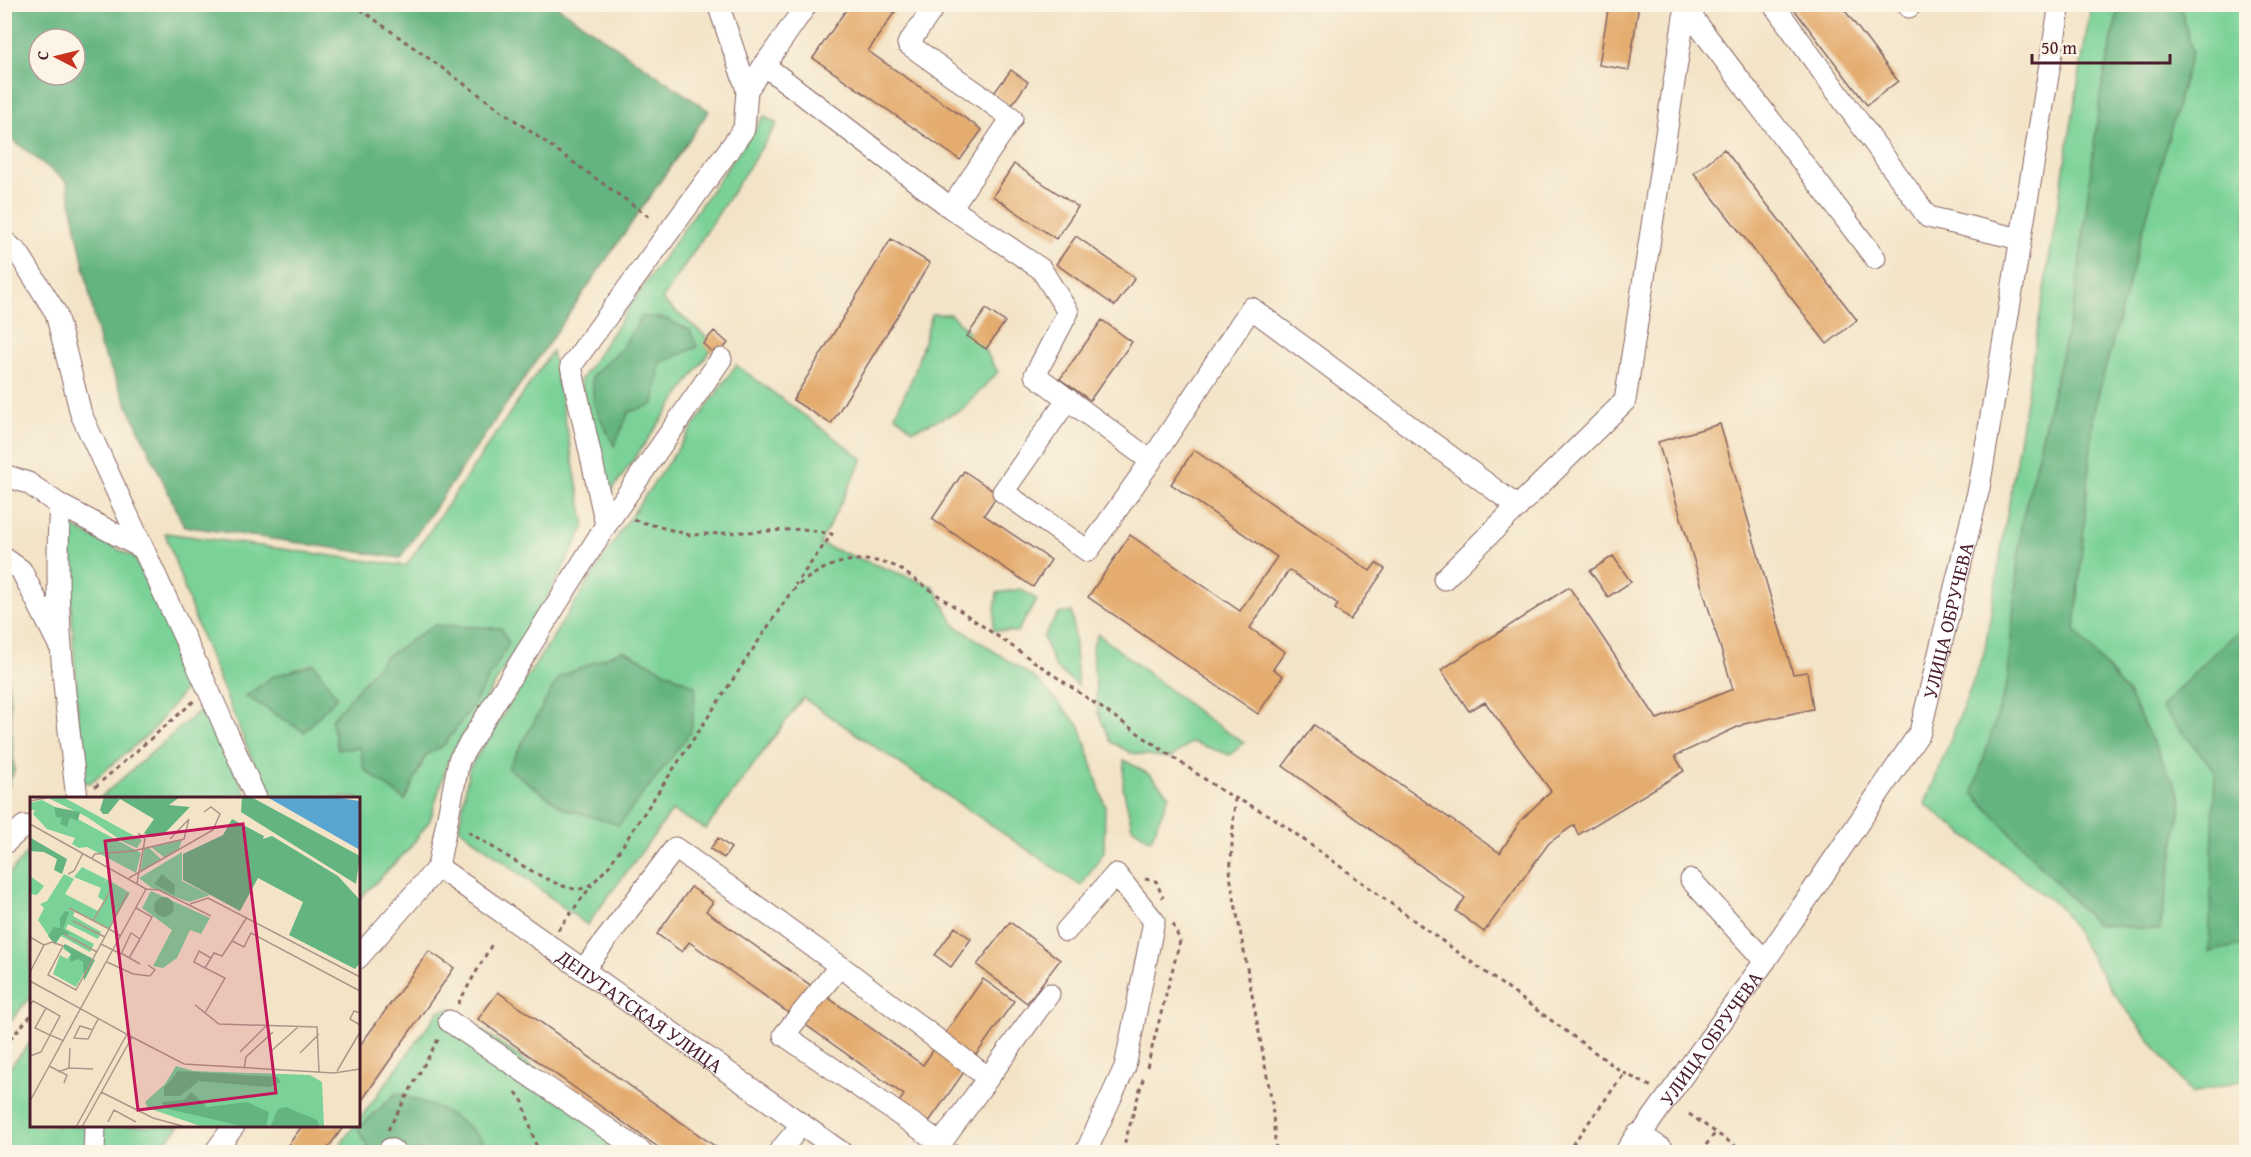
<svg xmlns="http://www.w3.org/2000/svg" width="2251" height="1157" font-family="'Gentium Book Plus',serif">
<rect width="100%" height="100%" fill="#fcf5e5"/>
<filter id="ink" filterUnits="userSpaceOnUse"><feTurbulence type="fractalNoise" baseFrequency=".0167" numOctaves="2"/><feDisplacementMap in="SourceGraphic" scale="12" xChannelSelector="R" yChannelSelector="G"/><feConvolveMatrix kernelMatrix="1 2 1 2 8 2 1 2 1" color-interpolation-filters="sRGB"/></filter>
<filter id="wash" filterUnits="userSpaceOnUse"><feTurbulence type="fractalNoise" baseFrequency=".008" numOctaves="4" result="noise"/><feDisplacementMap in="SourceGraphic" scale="24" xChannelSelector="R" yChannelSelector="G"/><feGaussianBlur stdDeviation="1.35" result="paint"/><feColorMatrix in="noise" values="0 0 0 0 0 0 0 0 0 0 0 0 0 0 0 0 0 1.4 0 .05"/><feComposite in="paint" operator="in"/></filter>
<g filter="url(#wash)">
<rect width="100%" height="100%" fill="#f3e4c8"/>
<path fill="#7ad298" stroke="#627862" stroke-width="1.5" d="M2091 5H2246V1079L2191 1094 2113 992 2062 909 1925 804 1984 654Z
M764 116 777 124 662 300 715 344 610 493 580 381 640 291Z
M932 314H950L979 341 998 372 962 410 913 430 895 415 914 374Z
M552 351 585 526 546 600 449 758 430 820 409 849 359 899 358 798H268L199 630 165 533 406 566Z
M736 365 863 459 820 544 933 586 955 625 1037 680 1080 726 1105 806 1104 852 1081 886 803 698 706 829 672 811 587 925 459 828 469 768 622 529Z
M66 524 134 557 195 677 151 732 90 783 82 782Z
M1021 589 1037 600 1017 632 993 630 997 593Z
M1072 612 1078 686 1055 667 1043 637 1058 614Z
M1098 634 1202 715 1244 743 1230 755 1192 742 1170 758 1131 753 1111 742 1098 713 1092 648Z
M199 711 218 728 248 798H100Z
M1124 760 1150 775 1169 795 1151 840 1132 827 1123 788Z
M29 850 32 852 31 996 5 1028V879Z
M452 1008 649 1152H335L354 1126H358L359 1120 439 1011Z
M31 1042 32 1126H179L158 1152H5V1073Z"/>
<path fill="#63b480" stroke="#566a56" stroke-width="1.5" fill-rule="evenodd" d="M7 5H555L709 111 400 558 184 526 100 346 67 182 5 134 4 8ZM39 39H75V75H39Z
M2119 5H2180L2192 51 2094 410 2075 630 2129 695 2182 800 2160 930 2095 924 1973 793 2007 684 2021 525 2076 293 2100 96Z
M642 316 666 319 690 330 697 347 660 363 654 404 629 412 614 446 594 405 592 376 622 348Z
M434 625 501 628 509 643 471 709 444 745 426 755 405 800 364 769 360 748 338 749 331 720 384 658Z
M2246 626V944L2209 952 2215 771 2161 707 2217 650Z
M623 650 696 687 691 732 619 825 563 808 508 768 559 677Z
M314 664 337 697 304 732 246 696 272 677Z
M5 673 8 677 14 771 5 794Z
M396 1093C440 1107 463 1116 493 1152H404L368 1148 358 1129Z"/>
<g id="blocks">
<path fill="#e4ac6e" d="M850 4H900L868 51 982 130 960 160 813 58Z
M1609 4H1639L1629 70 1599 65Z
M1790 4H1840L1898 81 1867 105Z
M1011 70 1028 82 1011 106 994 93Z
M1724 149 1857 320 1827 344 1694 173Z
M1014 164 1078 207 1056 239 993 196Z
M1076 236 1135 278 1115 306 1056 264Z
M891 239 930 263 831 424 793 400Z
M4 295 12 300 4 310Z
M986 309 1005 322 986 349 967 336Z
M1102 320 1132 342 1090 400 1060 379Z
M714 331 728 343 717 356 703 344Z
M1720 424 1793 674 1807 672 1813 709 1744 724 1675 756 1684 771 1578 835 1574 825 1549 843 1484 932 1456 911 1465 898 1283 766 1314 725 1500 853 1521 820 1551 791 1485 702 1469 711 1441 670 1569 587 1657 719 1733 689 1658 442Z
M1194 450 1370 571 1376 563 1385 569 1350 620 1335 609 1338 604 1289 570 1250 628 1285 652 1273 669 1283 676 1258 714 1088 597 1130 535 1240 611 1277 557 1171 484Z
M964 471 998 494 984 515 1051 560 1033 587 932 519Z
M1613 556 1631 582 1608 597 1590 571Z
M718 838 731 848 724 858 710 849Z
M691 887 713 902 706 911 923 1065 983 979 1014 1001 926 1126 897 1105 904 1095 689 942 682 952 657 934Z
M1010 922 1060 960 1027 1003 977 965Z
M955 927 971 939 951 967 935 955Z
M429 951 454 968 358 1106V1048Z
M498 992 723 1152H665L478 1019Z
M302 1126H344L325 1152H283Z
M957 1145 966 1152H951Z"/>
</g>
</g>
<g filter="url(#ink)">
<use href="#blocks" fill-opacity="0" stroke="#856462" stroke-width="1.5"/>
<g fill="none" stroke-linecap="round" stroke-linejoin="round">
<g stroke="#856462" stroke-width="23">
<g id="minor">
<path d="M718 4 747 90"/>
<path d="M1773 4 1928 217 2020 239"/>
<path d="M1907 4 1909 7"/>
<path d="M1686 9 1875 258"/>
<path d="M764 65 951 208 1012 118 908 44 936 4"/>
<path d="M951 208 1041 269 1068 312 1035 375 1151 461 1251 308 1518 507"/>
<path d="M4 241 19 254 56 313 81 414 208 689 256 798"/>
<path d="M1068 399 1003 492 1088 551 1151 461"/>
<path d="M4 475 28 483 60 505C53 603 65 701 77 798"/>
<path d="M60 505 142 548"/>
<path d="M606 525 571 366 744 129 747 90 807 4"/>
<path d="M4 558 21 570 59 645"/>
<path d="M1444 579 1625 401 1686 4"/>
<path d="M4 844 24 826 32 828"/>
<path d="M438 867 459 760 606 525 721 359"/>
<path id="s1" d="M438 867 841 1152"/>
<path d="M1691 880 1765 961"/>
<path d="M1066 931 1116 874 1154 921 1125 1067 1086 1152"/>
<path d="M358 958 438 867"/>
<path d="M840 966 987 1077"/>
<path d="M584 969 675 848 840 966 784 1035 942 1144 937 1152"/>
<path d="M449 1021 642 1152"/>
<path id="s2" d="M1639 1137 1765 961 1920 732 1979 488 2060 4"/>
<path d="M941 1143 1049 994"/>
<path d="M390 1149 395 1152"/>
<path d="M94 1152 95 1126"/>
<path d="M215 1152 234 1126"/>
<path d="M779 1152 802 1124"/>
</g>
</g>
<g stroke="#856462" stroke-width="29">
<path id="major" d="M1629 1152 1639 1137 1661 1152"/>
</g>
<path stroke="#856462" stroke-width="3" stroke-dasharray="4.5 4.5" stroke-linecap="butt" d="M353 4 651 218
M634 520 690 535 803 529 832 534 795 585
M95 787 194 701
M1235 798 1230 876 1272 1103 1276 1152
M468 832C491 845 557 892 580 889 592 887 601 874 609 866L791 592C822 563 856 551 897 567L1222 791 1271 816 1622 1072 1652 1087
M1145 879 1156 881 1163 898
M558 930 592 885
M458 1004 492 944
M4 1046 32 1014
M1147 1067 1180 941 1173 924
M516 1092 523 1102 538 1152
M1689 1114 1744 1152
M388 1130 440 1036
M1706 1145 1716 1132
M1122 1152 1144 1076
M1567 1152 1624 1074"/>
<use href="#minor" stroke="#fff" stroke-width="21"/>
<use href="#major" stroke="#fff" stroke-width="27"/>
</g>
</g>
<g text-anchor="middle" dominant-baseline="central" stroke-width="5" stroke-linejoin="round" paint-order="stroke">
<g font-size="20" fill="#4a1f2b" stroke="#fcf5e5">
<text stroke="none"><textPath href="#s2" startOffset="608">УЛИЦА ОБРУЧЕВА</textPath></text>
<text stroke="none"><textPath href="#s1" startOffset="248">ДЕПУТАТСКАЯ УЛИЦА</textPath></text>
<text stroke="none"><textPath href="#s2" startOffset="122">УЛИЦА ОБРУЧЕВА</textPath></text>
</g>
</g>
<g transform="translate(30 797)">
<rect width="330" height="330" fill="#f3e4c8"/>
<path d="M16 0H33L112 43 107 51 95 46 57 20ZM12 3 111 56 106 76 57 50 49 51 42 47 45 41 17 32 3 17 5 13H0V6ZM152 43 149 52 135 61 121 50ZM118 50 131 62 110 76 114 52ZM152 55V84L180 98 159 105 122 91 109 81ZM52 70 76 82 73 87 77 82 100 96 79 132 45 114 43 119 71 135 68 142 38 127 36 132 64 147 60 155 31 139 25 148 8 123 14 111 10 107 17 104 34 77 44 82 35 97 68 114 74 104 68 100 71 91 44 80ZM0 79 14 89 7 98 0 97ZM121 94 180 121 171 137 160 133 147 161 133 171 123 169 142 133 112 111ZM34 149 61 163 46 190 23 177 30 158 37 162 41 157 33 152ZM146 269 164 274 280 278 292 285 294 330H173L118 311 115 305 135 287Z" fill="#7ad298"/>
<path d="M74 0H150L139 8 160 10 133 38 122 40 114 36 124 22 90 2 78 17H73L70 13ZM212 0H221L330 59 326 87 211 15ZM24 10 50 15 48 24 40 21 37 30 30 27 32 21 26 20ZM202 22 234 39 233 42 242 39 308 79 330 103V166L325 172 259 138 273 105 228 81 210 114 153 83V57L193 38ZM1 41 37 62 32 77 24 73 27 62 14 55 0 54ZM132 77 145 88 144 98 124 87ZM124 110a10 10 0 1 1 20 0a10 10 0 1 1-20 0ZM35 114 39 115 33 132 41 137 31 138 25 147 18 139 24 130 30 131V121ZM35 147 65 163 54 184 53 165 48 162 40 165 41 157 33 149ZM148 274 247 280 251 285 239 290 169 284 150 299H134V291ZM161 295 177 310 217 305 239 315 236 330H216L134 311 132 305 154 303ZM256 310 287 323 290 330H240L248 312Z" fill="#63b480"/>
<path d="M237 0H302L330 4V53Z" fill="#58a5d1"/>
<path fill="none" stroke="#af9589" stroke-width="1.5" d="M0 4 21 0M0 27 116 92M140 42 159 22M62 61 65 57 103 54 154 42 159 22M38 77 44 74 53 56M99 81 183 33 190 17 181 10 174 15M107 86 115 42 108 36M116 92 129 93 181 119M160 107 178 101 330 180M39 111 79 132 98 96M217 120 202 144 214 150 221 136 330 194M43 124 75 140M63 124 82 91M34 137 67 155M0 140 14 148 0 175M71 147 79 132 91 139M14 148 22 145 33 149 18 178 46 193 71 147 91 157 101 136 110 142 122 120 106 111M91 156 110 167M99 161 110 142M77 165 103 177 120 179 125 173 118 168M175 171 164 165 169 154 181 161M0 184 102 240 52 330M0 208 3 204 16 211M165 208 189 227 287 230 289 275M175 216 195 181 175 171 184 156 192 159 202 144M330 216 324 214 320 222 330 228M63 233 50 229 44 241 58 242 68 222M102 240 154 267 304 276 330 272M210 255 236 229M240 255 268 230M270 256 289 237M0 259 11 255 20 238 5 231 16 211 30 219 20 238 34 244M19 269 37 278 34 286M39 271 40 251M214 272 216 260 243 235M307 274 330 235M28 275 39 271 63 272M71 295 123 321 156 330M0 304 116 92M78 325 84 313 106 325M46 330 97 237"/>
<path fill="#c2185b" fill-opacity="0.15" stroke="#c2185b" stroke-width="3" d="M213 27 246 296 108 313 75 44Z"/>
<rect width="330" height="330" fill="none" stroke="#4a1f2b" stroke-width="3"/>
</g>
<rect width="2251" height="1157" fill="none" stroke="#fcf5e5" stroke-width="24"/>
<g transform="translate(57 57) rotate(277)"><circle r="28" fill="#fcf5e5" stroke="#b59f9b" stroke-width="1.5"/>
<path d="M0-4.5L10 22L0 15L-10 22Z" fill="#c8321e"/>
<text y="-9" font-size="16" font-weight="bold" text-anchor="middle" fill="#4a1f2b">С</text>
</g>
<path d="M2032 54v9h138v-9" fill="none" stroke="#4a1f2b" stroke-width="3"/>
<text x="2041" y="54" font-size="18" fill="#4a1f2b" stroke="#fcf5e5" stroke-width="4.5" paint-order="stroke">50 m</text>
</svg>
